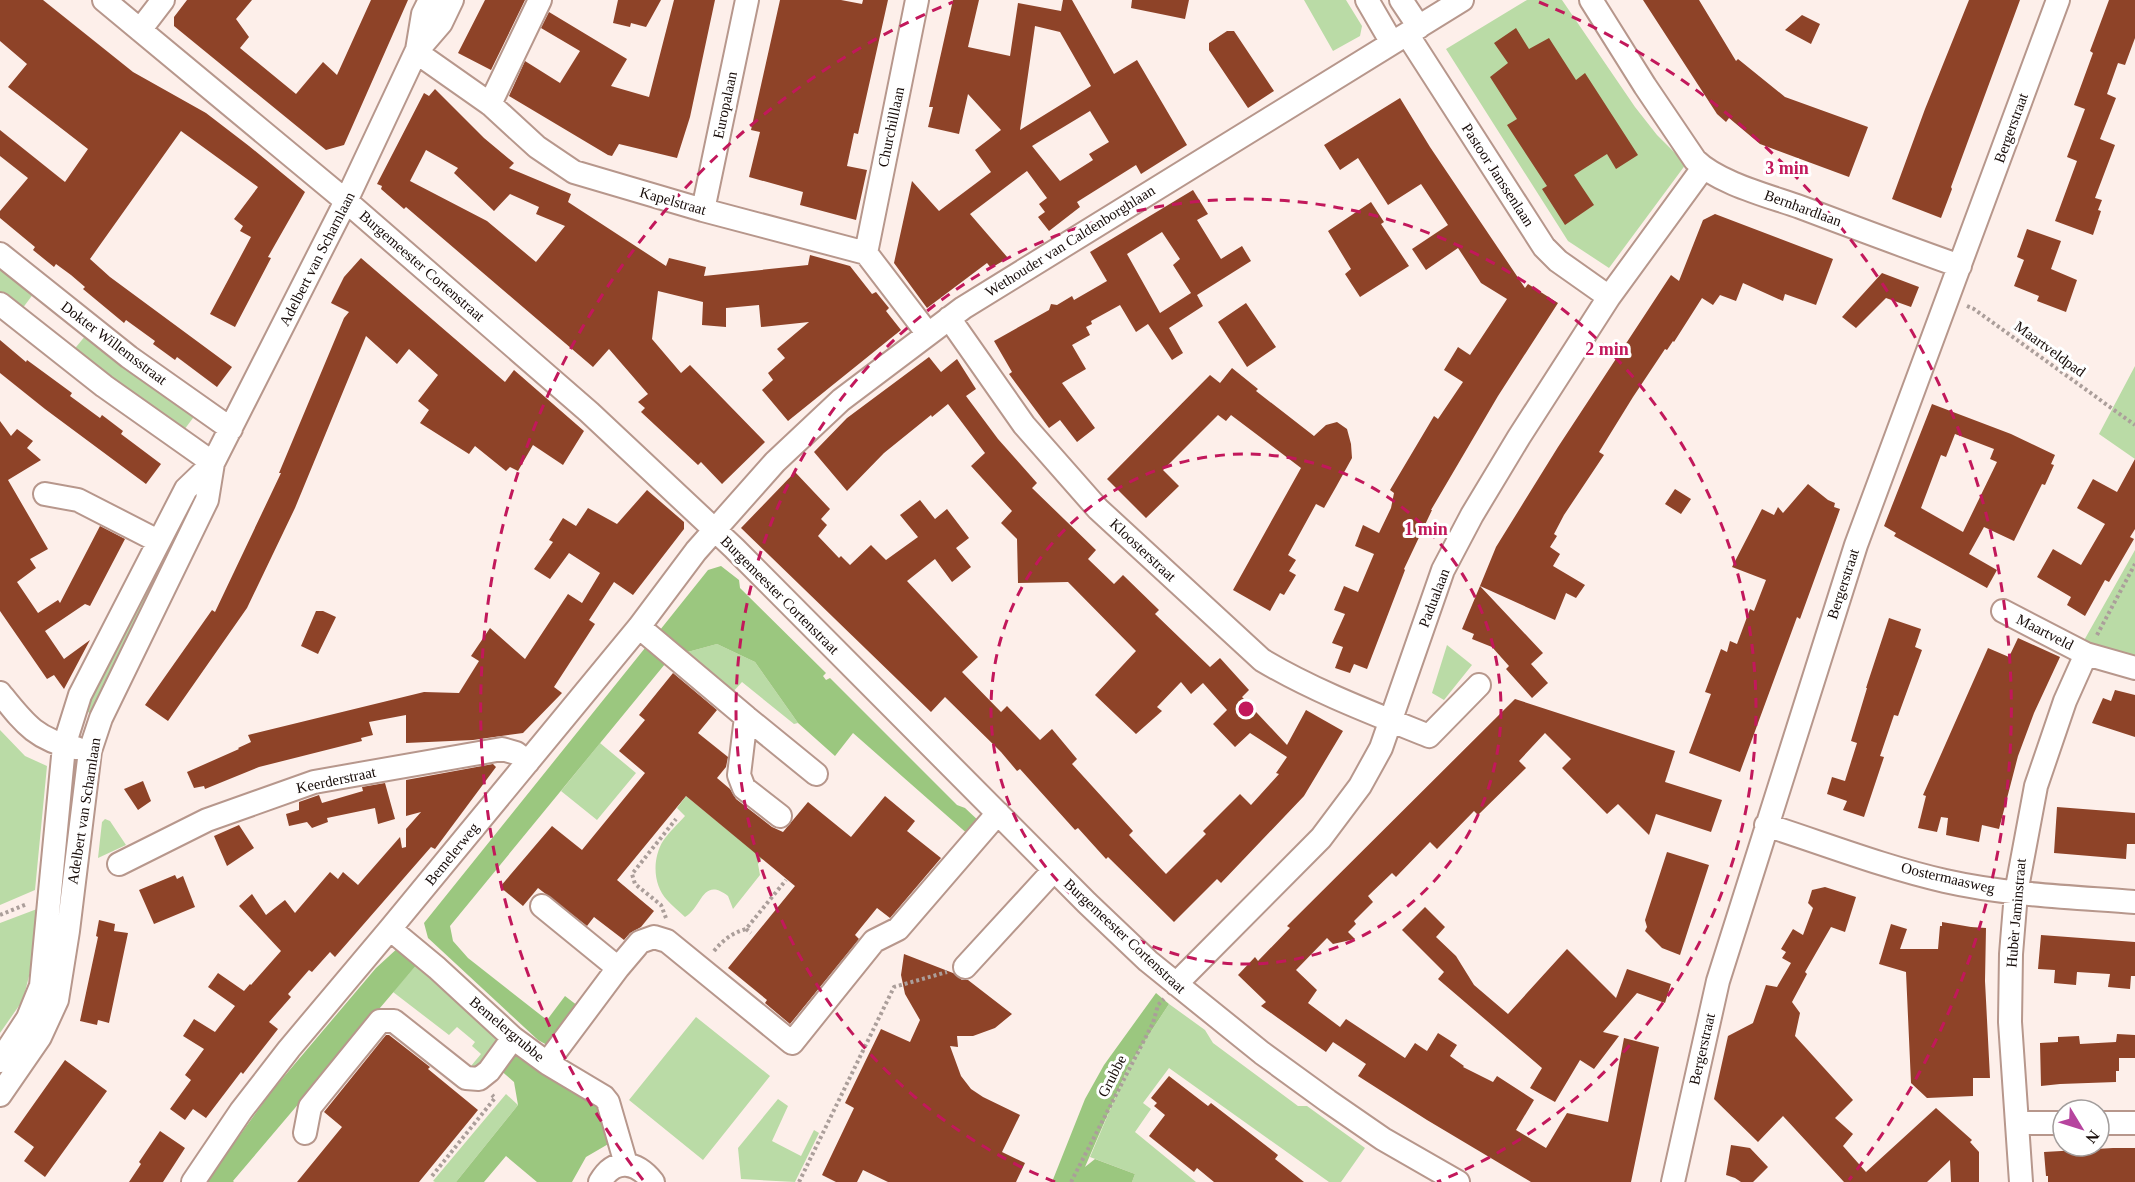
<svg xmlns="http://www.w3.org/2000/svg" width="2135" height="1182" font-family="'Times New Roman',serif">
<rect width="100%" height="100%" fill="#fdefea"/>
<path fill="#badba6" d="M1304 0H1346L1362 26 1360 36 1333 51Z
M1527 0H1562L1635 107 1657 135 1686 164 1609 268 1568 241 1446 49Z
M0 266 34 293 22 309 0 291Z
M86 335 196 414 181 434 72 352Z
M2135 366V459L2099 434Z
M203 474 210 477 95 715 83 710Z
M2135 550V660L2082 644Z
M717 644 755 662 798 723 794 724 742 682 731 694 684 653Z
M1447 645 1472 665 1444 700 1432 693Z
M0 730 25 756 47 766 35 890 0 905Z
M600 743 636 773 597 820 561 791Z
M686 796 762 858 758 864 760 875 733 909 728 896C702 876 702 908 685 917 679 911 672 906 667 900 653 885 652 859 663 841 669 832 678 824 685 816L677 808Z
M105 819 110 821 126 845 98 858 102 822Z
M37 909 31 968 23 1000 0 1033V923Z
M419 962 498 1035 496 1049 478 1072 471 1066 481 1054 472 1046 475 1042 457 1027 449 1035 393 992Z
M1169 1004 1205 1030 1213 1043 1298 1106H1307L1365 1148 1341 1182H1329L1169 1068 1143 1103 1151 1109 1135 1132 1196 1182H1132L1135 1174 1090 1157 1129 1065Z
M696 1017 770 1076 703 1160 629 1100Z
M506 1094 518 1105 456 1182H435L433 1181Z
M778 1099 788 1106 772 1141 801 1156 814 1130 819 1133 795 1182 741 1179 738 1148Z"/>
<path fill="#9bc77f" d="M721 566 739 580 740 588 826 673 823 676 826 680 830 678 957 805 965 808 981 823 970 836 853 733 835 756 798 723 755 662 717 644 684 653 660 630 708 570Z
M645 648 665 664 450 926 453 941 468 958 547 1020 565 996 578 1006 547 1045 538 1040 428 938 424 923Z
M400 946 419 962 233 1181 234 1182H206L271 1092 376 968Z
M1156 993 1169 1004 1129 1065 1085 1167 1095 1159 1135 1174 1132 1182H1052L1085 1099 1104 1065Z
M515 1052 601 1107 610 1143 586 1157 572 1182H537L506 1156 484 1182H456L518 1105 514 1082 498 1068Z"/>
<path fill="#8e4328" fill-rule="evenodd" d="M0 0H43L133 72 206 113 249 146 305 192 268 257 271 258 235 327 210 314 251 237 240 231 243 226 234 219 258 187 181 131 90 259 110 277 232 367 217 387 177 357 175 360 153 344 155 341 126 320 124 323 83 289 85 287 71 275 56 264 54 267 33 250 35 247 0 218V211L28 178 0 156V130L65 182 88 149 8 87 27 64 0 41Z
M187 0H252L236 19 249 37 240 48 296 94 323 62 337 75 371 0H408L344 145 326 150 174 26V17Z
M485 0H525L491 70 458 53Z
M618 0H661L646 27 631 23 630 27 613 23Z
M674 0H715L690 117 677 158 619 144 612 156 608 155 509 96 525 61 560 83 580 51 541 28 549 12 627 59 611 86 649 97Z
M780 0H841L862 4 863 0H888L858 134 854 133 847 166 867 170 856 220 800 205 803 192 749 177 760 132 751 130Z
M953 0H979L968 47 1010 56 1018 3 1061 11 1063 0H1072L1114 74 1137 60 1187 145 1141 174 1136 165 1077 202 1080 207 1049 231 1038 217 1045 212 1039 204 1047 198 1027 171 970 214 1008 258 991 268 987 263 927 308 894 263 912 181 939 211 991 172 975 150 1001 130 968 94 959 134 928 127 933 107H929ZM1035 26 1060 32 1091 86 1020 130ZM1090 111 1109 142 1089 154 1093 160 1060 181 1032 146Z
M1132 0H1189L1185 19 1131 8Z
M1643 0H1699L1736 61 1738 59 1785 97 1868 127 1849 177 1760 144 1729 118 1726 122 1717 114Z
M1969 0H2020L1951 187 1952 189 1941 218 1892 199 1925 109Z
M2109 0H2135V38L2125 65 2118 63 2107 94 2116 98 2100 139 2115 145 2095 198 2102 200 2098 210 2101 211 2093 235 2055 221 2077 161 2067 157 2085 109 2074 105 2093 53 2090 51Z
M1802 15 1820 24 1811 44 1785 30Z
M1516 28 1529 49 1549 38 1576 80 1585 73 1638 155 1616 169 1607 154 1574 175 1594 205 1565 225 1542 189 1547 186 1507 125 1517 119 1490 77 1508 63 1494 43Z
M1227 31H1234L1274 91 1248 108 1209 50V43Z
M435 89 484 138 514 163 509 168 571 194 568 202 666 266 669 258 706 267 704 276 808 265 810 255 850 266 872 294 876 292 889 308 886 311 901 330 788 421 762 390 773 380 768 373 785 358 777 349 809 322 761 327 759 305 726 308V327L702 325 703 302 658 291 652 339 681 373 690 365 765 442 722 484 701 462 698 465 641 412 645 408 638 402 648 394 609 349 593 367 406 207 404 209 381 189 382 186 377 184 424 93 429 96ZM426 150 458 168 454 173 494 211 510 194 539 207 536 214 565 226 536 262 487 221 410 181Z
M1400 98 1430 147 1525 288 1528 284 1558 303 1498 396 1431 510H1432L1404 569 1405 570 1367 669 1354 664 1350 673 1335 668 1343 647 1332 643 1345 614 1334 610 1344 586 1358 592 1374 554 1355 546 1363 525 1379 533 1391 508 1394 493 1390 490 1434 416 1438 419 1463 382 1444 370 1458 347 1470 355 1507 299 1481 283 1458 248 1426 270 1412 249 1448 225 1421 184 1388 205 1358 158 1340 170 1324 145Z
M1193 190 1208 214 1197 220 1221 259 1242 246 1251 261 1197 295 1203 306 1169 328 1183 353 1172 360 1148 324 1136 332 1120 305 1091 321 1092 324 1086 327 1090 335 1072 345 1086 369 1062 383 1095 428 1077 442 1060 420 1049 428 1009 374 1012 372 994 341 1049 310 1051 304 1057 305 1072 296 1074 300 1107 281 1090 252ZM1162 232 1180 259 1173 265 1191 293 1160 313 1127 254Z
M1371 202 1384 222 1381 224 1409 266 1360 297 1345 274 1351 269 1328 231Z
M1715 214 1833 259 1816 305 1785 294 1783 301 1743 283 1736 301 1720 295 1713 305 1702 298 1674 342 1673 341 1667 350 1665 349 1633 397 1599 452 1604 455 1564 515 1554 534 1557 536 1550 547 1560 554 1553 566 1585 585 1576 598 1566 593 1555 620 1480 586 1496 547 1558 447 1671 275 1679 281 1703 220Z
M2027 229 2061 241 2051 269 2077 280 2066 312 2037 301 2039 296 2014 286 2024 260 2017 257Z
M361 258 505 382 514 370 584 431 563 465 533 445 518 471 510 467 506 471 475 446 469 454 420 423 429 410 418 401 438 375 409 349 397 364 366 336 295 508 247 608 168 721 145 705 212 610 215 612 281 473H279L344 318 349 312 331 303 344 277Z
M1882 273 1919 287 1911 307 1886 298 1856 328 1842 317Z
M1246 303 1276 347 1247 367 1218 322Z
M0 340 26 362 27 360 72 393 70 396 100 418 102 415 123 431 121 434 161 464 146 484 45 409 0 373Z
M929 357 941 372 957 359 976 389 966 396 998 439 1037 483 1032 488 1096 550 1088 559 1114 584 1123 575 1159 610 1155 614 1210 667 1220 658 1249 690 1242 697 1287 745 1306 710 1343 731 1304 796 1221 883 1217 879 1174 922 1108 857 1106 859 1078 828 1075 830 1020 769 1017 771 1001 752 945 697 931 712 741 528 795 472 830 509 821 519 827 525 818 536 839 558 841 556 850 565 871 545 886 560 918 537 900 515 920 500 935 519 947 509 969 538 956 548 971 567 952 582 935 559 907 581 978 657 962 672 1001 712 1007 706 1040 740 1052 729 1077 759 1072 764 1133 831 1129 835 1166 874 1206 834 1203 831 1240 794 1251 805 1279 774 1276 773 1287 757 1250 733 1235 747 1213 724 1227 710 1203 683 1191 694 1181 682 1157 707 1162 711 1136 734 1095 695 1136 651 1068 582 1018 583 1017 539 1001 523 1012 511 971 466 985 453 948 404 932 417 931 415 884 453 847 491 814 452 847 418Z
M1232 368 1258 389 1256 391 1314 436 1326 425 1337 422 1347 429 1351 444 1352 458 1336 487 1324 508 1316 504 1288 555 1296 560 1289 571 1296 575 1284 595 1280 593 1270 611 1233 590 1301 468 1231 415 1226 421 1218 415 1163 470 1179 486 1146 518 1107 479 1210 375 1220 383Z
M1932 404 2011 434 2055 455 2051 464 2054 465 2045 485 2042 484 2014 541 1984 527 1969 554 1997 570 1987 588 1894 536 1896 533 1884 526ZM1955 434 1994 449 1990 459 1997 462 1963 532 1921 508 1941 455 1946 457Z
M0 421 11 436 17 429 33 441 27 448 41 460 8 480 48 549 30 559 36 568 17 582 38 613 58 600 60 603 100 526 125 539 90 606 85 604 45 631 64 659 90 640 64 689 54 675 47 679 0 611Z
M2135 459V529L2130 537 2134 539 2109 582 2105 580 2085 616 2067 605 2071 597 2037 577 2053 549 2081 565 2105 524 2077 508 2093 479 2117 492Z
M1808 484 1828 500 1835 503 1834 507 1840 509 1800 619 1797 617 1740 772 1689 753 1711 694 1705 692 1721 649 1727 652 1730 641 1737 644 1750 609 1754 611 1766 580 1732 567 1762 509 1774 515 1778 507 1783 513Z
M1675 489 1691 499 1681 514 1665 504Z
M647 490 684 522V529L633 595 614 582 589 620 595 624 554 687 562 693 523 733 473 740 406 743V715L369 722 373 735 361 738 362 741 259 767 205 789 204 786 194 788 187 772 239 749 238 748 251 742 248 735 424 692 459 693 479 661 471 656 490 628 525 659 568 594 582 603 600 573 569 553 550 579 534 569 553 542 549 540 563 518 576 526 588 508 617 524Z
M1480 586 1543 653 1531 664 1548 683 1532 698 1506 669 1509 666 1492 647 1472 639 1474 634 1462 629Z
M316 611H323L336 617 318 654 301 646Z
M1889 618 1921 629 1915 647 1922 650 1898 716 1894 715 1880 756 1884 757 1864 817 1843 810 1847 801 1827 794 1832 777 1845 781 1857 743 1851 741 1867 688H1866Z
M2018 638 2060 657 2034 713 2018 756 1999 829 1982 825 1979 842 1946 835 1948 818 1941 817 1937 832 1918 828 1926 796 1923 795 1988 648 2009 657Z
M673 673 717 710 698 733 728 757 726 767 717 778 730 789 736 799 772 827 783 832 808 802 851 837 885 796 915 821 907 831 941 858 890 918 877 908 855 935 859 939 790 1024 765 1003 767 1000 728 968 795 886 686 796 617 880 654 911 641 927 630 933 624 940 594 917 587 926 538 888 523 906 500 887 552 826 582 850 645 773 619 751 645 720 639 715Z
M2115 690 2135 695V737L2092 723 2103 698 2111 701Z
M1515 699 1675 751 1665 782 1722 800 1711 832 1656 814 1649 835 1618 804 1607 814 1562 768 1571 759 1545 733 1519 761 1526 768 1478 815 1474 811 1437 849 1430 842 1396 877 1392 873 1368 896 1373 902 1354 921 1356 924 1348 932 1355 939 1333 944 1327 938 1296 970 1317 990 1308 1003 1340 1027 1346 1019 1405 1058 1415 1043 1427 1051 1438 1033 1457 1045 1450 1056 1464 1066 1463 1067 1493 1082 1497 1076 1534 1100 1516 1130 1546 1148 1567 1113 1608 1122 1624 1038 1659 1047 1631 1182H1531L1427 1120 1358 1076 1366 1064 1333 1042 1326 1052 1261 1006 1266 1002 1238 975 1255 957 1258 961 1290 928 1287 926Z
M493 764 496 767 435 849 431 847 335 957 330 952 312 972 309 970 288 994 291 997 269 1022 278 1029 243 1074 241 1072 206 1118 193 1109 185 1120 170 1109 191 1080 185 1075 204 1049 183 1036 194 1019 215 1032 235 1006 208 987 218 973 244 991 250 984 251 985 281 951 239 906 252 894 266 915 285 900 295 913 330 872 338 879 343 872 358 885 400 837 402 848 406 847V829L421 812 406 816V780Z
M143 781 151 801 138 810 124 789Z
M385 783 395 819 378 824 375 808 327 818 328 822 312 828 307 822 289 826 286 814 299 810V802L319 795 322 803 363 791 362 787Z
M2057 807 2135 813V844H2127L2126 859 2054 853Z
M239 825 254 848 227 866 214 836Z
M1667 852 1709 865 1680 955 1662 948 1645 931 1647 927 1645 920Z
M175 875 177 879 183 876 195 907 154 924 139 890Z
M1825 887 1856 897 1845 932 1831 927 1805 972 1807 974 1792 1002 1800 1013 1795 1036 1853 1100 1835 1118 1853 1134 1843 1146 1866 1172 1936 1108 1972 1140 1970 1142 1979 1152V1182H1951L1950 1160 1927 1182H1844L1783 1116 1758 1142 1714 1099 1728 1036 1753 1023 1766 985 1777 987 1791 963 1782 958 1786 952 1781 949 1793 929 1803 935 1813 908 1808 903 1812 890Z
M1425 907 1445 927 1436 937 1456 956 1474 985 1508 1014 1567 949 1616 998 1627 969 1671 984 1665 1003 1637 993 1603 1032 1619 1036 1594 1069 1580 1060 1555 1102 1530 1088 1542 1068 1438 979 1444 972 1402 930Z
M99 920 115 924 114 931 128 933 109 1023 98 1020 97 1025 80 1021 98 937 96 936Z
M1942 922 1971 927 1986 928 1985 981 1990 1078H1973V1096L1927 1098 1911 1083 1906 972 1879 964 1891 924 1907 929 1900 949H1938L1940 926H1942Z
M2041 935 2135 942V976H2131L2130 989 2108 987 2110 974 2093 973 2077 972 2076 985 2054 983 2055 970 2038 969Z
M904 954 953 973 962 980H968L1012 1014 995 1028 973 1036H957L958 1047 950 1046 961 1076 971 1089 983 1097 1020 1115 1002 1152 1025 1163 1016 1182H888L863 1170 857 1182H836L822 1175 854 1108 845 1103 881 1029 910 1042 920 1020 905 994 901 975Z
M2117 1034 2135 1035V1058H2119V1071H2116V1082L2060 1084 2041 1086 2040 1043 2058 1042V1037L2079 1036 2080 1044 2116 1042Z
M386 1035H389L430 1067 428 1069 478 1110 419 1182H297L342 1127 324 1112Z
M65 1060 107 1091 45 1177 24 1161 34 1147 14 1132Z
M1169 1076 1208 1106 1211 1103 1278 1155 1275 1159 1304 1182H1214L1197 1168 1194 1172 1149 1136 1165 1115 1154 1106 1157 1103 1151 1098Z
M160 1131 185 1148 163 1182H129L141 1164 139 1162Z
M1731 1145 1750 1148 1768 1167 1753 1182H1741L1735 1178 1726 1175Z
M2113 1148H2135V1182H2048V1176H2046L2044 1152Z"/>
<g fill="none" stroke-linecap="round" stroke-linejoin="round">
<g stroke="#b7978c" stroke-width="26">
<path id="minor" d="M104 0 346 201 589 412 734 548 1087 903 1148 961 1262 1053 1328 1101 1383 1139 1458 1182
M1367 0 1392 43
M1401 0 1419 27
M1591 0 1645 86 1695 160C1718 183 1769 196 1800 207 1853 227 1906 247 1960 266
M140 30 163 0
M1407 34 1544 247 1558 261 1609 297
M417 50 423 14 430 0
M416 52 490 104 537 147 574 172 703 210 866 253 928 334
M490 104 540 0
M703 210 747 0
M866 253 917 0
M0 254 129 357 231 429
M0 304 104 386 213 463
M949 318 1024 425 1098 509 1262 660C1314 691 1372 713 1429 736L1479 685
M45 494 78 500 158 541
M2003 611 2086 654 2135 668
M639 627 746 717 739 775 744 788 780 816
M0 693C24 723 36 740 76 748
M746 717 816 774
M1766 825C1825 844 1884 867 1945 881 2007 895 2071 897 2135 902
M119 864 207 820 314 782 502 749 516 753 528 762
M542 906 618 968
M390 929 437 968 513 1038 547 1063 604 1097 608 1102 626 1164
M965 967 1054 870
M1176 984 1321 838 1360 786 1381 748 1443 570 1472 515 1519 437 1609 297 1703 168
M0 1061 28 1018 41 986 64 746 80 695 186 489 213 463
M547 1063 618 968 640 942 654 937 667 941 792 1043 874 941 898 929 998 813
M0 1095 40 1037 57 1000 68 931 90 751 101 718 207 500 213 463 346 201 416 52 441 23 452 0
M2018 1123H2063
M2099 1123H2135
M305 1133 310 1107 380 1021H394L466 1078 479 1079 489 1071 513 1038
M193 1182 241 1111 289 1049 390 929 639 627 696 551 775 462 841 400 963 308 1462 0
M600 1182C615 1156 637 1162 653 1182
M1673 1182 1718 981 1856 545 2058 0
M2021 1182 2010 1022 2011 954 2016 893 2036 786 2065 701 2086 654"/>
</g>
<path stroke="#ab9e9a" stroke-width="4" stroke-dasharray="3 3" stroke-linecap="butt" d="M1967 306 1974 309 2135 425
M2097 635 2135 564
M0 915 27 904
M666 918 661 905 635 884 632 874 676 819
M746 929 751 933
M714 951C723 940 732 933 746 929L786 880
M432 1176 495 1098 492 1095
M799 1182 894 987 947 972
M1071 1182 1153 1023 1158 1005 1164 999"/>
<use href="#minor" stroke="#fff" stroke-width="22"/>
</g>
<g fill="none" stroke="#c2185b" stroke-width="3" stroke-dasharray="10 8">
<circle cx="1246" cy="709" r="255"/>
<path d="M1055 1182A510 510 0 1 1 1437 1182"/>
<path d="M643 1180A765 765 0 0 1 953 2M1539 2A765 765 0 0 1 1849 1180"/>
</g>
<g text-anchor="middle" dominant-baseline="central" stroke-width="6" stroke-linejoin="round" paint-order="stroke">
<g font-size="15" fill="#160b08" stroke="#fff">
<text transform="translate(725 105) rotate(-78)">Europalaan</text>
<text transform="translate(891 127) rotate(-78)">Churchilllaan</text>
<text transform="translate(2011 128) rotate(-70)">Bergerstraat</text>
<text transform="translate(1498 175) rotate(57)">Pastoor Janssenlaan</text>
<text transform="translate(673 201) rotate(16)">Kapelstraat</text>
<text transform="translate(1803 208) rotate(20)">Bernhardlaan</text>
<text transform="translate(1070 241) rotate(-32)">Wethouder van Caldenborghlaan</text>
<text transform="translate(317 259) rotate(-63)">Adelbert van Scharnlaan</text>
<text transform="translate(422 266) rotate(41)">Burgemeester Cortenstraat</text>
<text transform="translate(114 343) rotate(37)">Dokter Willemsstraat</text>
<text transform="translate(2050 349) rotate(36)">Maartveldpad</text>
<text transform="translate(1143 550) rotate(43)">Kloosterstraat</text>
<text transform="translate(1843 584) rotate(-72)">Bergerstraat</text>
<text transform="translate(780 595) rotate(45)">Burgemeester Cortenstraat</text>
<text transform="translate(1434 598) rotate(-69)">Padualaan</text>
<text transform="translate(2045 632) rotate(27)">Maartveld</text>
<text transform="translate(336 780) rotate(-12)">Keerderstraat</text>
<text transform="translate(84 811) rotate(-81)">Adelbert van Scharnlaan</text>
<text transform="translate(452 854) rotate(-51)">Bemelerweg</text>
<text transform="translate(1948 878) rotate(13)">Oostermaasweg</text>
<text transform="translate(2016 913) rotate(-85)">Hubèr Jaminstraat</text>
<text transform="translate(1125 936) rotate(43)">Burgemeester Cortenstraat</text>
<text transform="translate(507 1029) rotate(40)">Bemelergrubbe</text>
<text transform="translate(1702 1049) rotate(-77)">Bergerstraat</text>
<text transform="translate(1112 1076) rotate(-63)">Grubbe</text>
</g>
</g>
<circle cx="1246" cy="709" r="9" fill="#c2185b" stroke="#fff" stroke-width="3"/>
<g font-size="18" text-anchor="middle" font-weight="bold" fill="#c2185b" stroke="#fff" stroke-width="6" stroke-linejoin="round" paint-order="stroke">
<text x="1787" y="174">3 min</text>
<text x="1607" y="355">2 min</text>
<text x="1426" y="535">1 min</text>
</g>
<g transform="translate(2081 1128) rotate(128)"><circle r="28" fill="#ffffff" stroke="#a29d9c" stroke-width="1.5"/>
<path d="M0-4.5L10 22L0 15L-10 22Z" fill="#b6449e"/>
<text y="-9" font-size="16" font-weight="bold" text-anchor="middle" fill="#160b08">N</text>
</g>
</svg>
